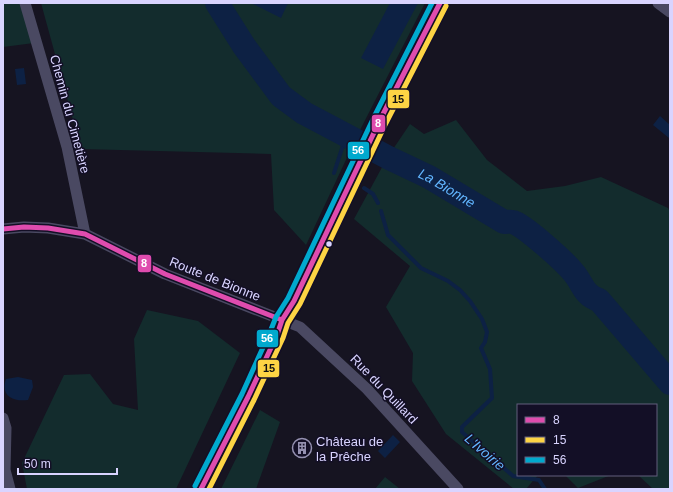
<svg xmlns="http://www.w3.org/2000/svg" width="673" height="492" font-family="Helvetica,sans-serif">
<rect width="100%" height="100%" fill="#161421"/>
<path fill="#132c2d" d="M3 3H24L34 43 3 47Z
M41 3H425L359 132 306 245 274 210 271 154 81 149Z
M456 120 487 160 527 191 565 186 601 177 668 208 670 212V489H653L638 475H656V405H518V475H538L526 489H514L446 434 412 381 413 353 386 307 410 266 354 219 387 158 410 124 424 134Z
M147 310 198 321 240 353 176 489H27L22 463 64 375 90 374 113 404 138 410 134 339Z
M260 410 280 422 256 489H221Z
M565 475H611L578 488Z
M385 477 400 489H375Z"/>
<path fill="#0d2144" d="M251 3H288L281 18Z
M390 3H418L383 69 361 58Z
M24 68 26 84 17 85 15 69Z
M660 116 670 125V136L669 138 653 125Z
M18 377 32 380 33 387 28 400C13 402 0 396 6 379Z
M393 435 400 442 385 458 378 451Z"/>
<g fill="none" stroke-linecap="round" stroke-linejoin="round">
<path stroke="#0d2144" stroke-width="4" d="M334 173 346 136
M364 188 373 194 378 203
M381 211 388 235 421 268 448 281 460 290 470 301 482 319 487 332 485 342 481 348 490 369 492 398 462 427V432L513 476 539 480 545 489"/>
<path stroke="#0d2144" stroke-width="24" id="s1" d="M217 3 244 46 281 96 304 113 389 158 429 177 504 222C507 222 511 221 513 222 525 226 564 261 573 272 583 283 583 295 599 300L670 383"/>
<path stroke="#4a4962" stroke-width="11" d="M25 3 67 147 85 234
M658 3 670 12
M3 229 24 227 48 228 85 234 165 274 300 327 367 389 458 489
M3 418 6 428 5 470 10 489"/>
<path stroke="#575674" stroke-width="15" d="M201 489 248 397 277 335 282 320 294 301 380 120 440 3"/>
<g stroke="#130f26" stroke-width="8">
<path id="bus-1" d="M3 229 24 227 48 228 85 234 165 274 282 320
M201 489 248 397 277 335 282 320 294 301 380 120 440 3"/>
</g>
<g stroke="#130f26" stroke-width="8">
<path id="bus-2" d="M209 489 254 400 283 338 288 323 300 304 386 123 446 6"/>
</g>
<g stroke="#130f26" stroke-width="8">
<path id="bus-3" d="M195 486 242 394 270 332 276 317 288 298 374 117 432 3"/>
</g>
<use href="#bus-1" stroke="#df4cae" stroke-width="5"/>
<use href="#bus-2" stroke="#fdd444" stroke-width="5"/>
<use href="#bus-3" stroke="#00a9ce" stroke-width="5"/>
</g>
<defs>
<g id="building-ring" transform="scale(1)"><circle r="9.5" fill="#130f26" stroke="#9591b1" stroke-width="1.5"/><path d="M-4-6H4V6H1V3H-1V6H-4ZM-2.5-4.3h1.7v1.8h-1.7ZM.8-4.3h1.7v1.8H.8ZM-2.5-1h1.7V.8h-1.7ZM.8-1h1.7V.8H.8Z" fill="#9591b1"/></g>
</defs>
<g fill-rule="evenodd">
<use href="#building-ring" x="302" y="448"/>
</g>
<circle fill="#d9d4ff" stroke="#130f26" stroke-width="1.5" cx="329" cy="244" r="3.5"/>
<g text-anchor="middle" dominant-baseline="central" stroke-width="3" stroke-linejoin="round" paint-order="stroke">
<g font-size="13" fill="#d9d4ff" stroke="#130f26">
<text transform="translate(70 114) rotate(75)">Chemin du Cimetière</text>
<text transform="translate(215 279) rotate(22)">Route de Bionne</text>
<text transform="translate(384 389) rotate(46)">Rue du Quillard</text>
</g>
<g font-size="13" fill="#d9d4ff" stroke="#130f26" text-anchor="start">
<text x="316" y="441">Château de<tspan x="316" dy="15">la Prêche</tspan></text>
</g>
<g font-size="14" font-style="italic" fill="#62b6ff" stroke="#130f26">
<text stroke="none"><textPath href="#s1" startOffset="303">La Bionne</textPath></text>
<text transform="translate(485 452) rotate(41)">L'Ivoirie</text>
</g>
</g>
<g stroke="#130f26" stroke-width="1.5">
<rect x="387" y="89" width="23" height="20" rx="4" fill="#fdd444"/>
<rect x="371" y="114" width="15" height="19" rx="4" fill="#df4cae"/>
<rect x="347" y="141" width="23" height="19" rx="4" fill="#00a9ce"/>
<rect x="137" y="254" width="15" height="19" rx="4" fill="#df4cae"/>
<rect x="256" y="329" width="23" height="19" rx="4" fill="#00a9ce"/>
<rect x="257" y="359" width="23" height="19" rx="4" fill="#fdd444"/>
</g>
<g font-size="11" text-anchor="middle" font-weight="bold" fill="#fff">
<text x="378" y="127">8</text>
<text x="358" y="154">56</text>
<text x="144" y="267">8</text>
<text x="267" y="342">56</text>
</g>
<g font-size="11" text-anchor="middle" font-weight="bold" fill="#111">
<text x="398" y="103">15</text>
<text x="269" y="372">15</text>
</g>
<rect width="673" height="492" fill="none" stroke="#d9d4ff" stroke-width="8"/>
<rect x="517" y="404" width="140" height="72" fill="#130f26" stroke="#625e7d"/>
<rect x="525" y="417" width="20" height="6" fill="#df4cae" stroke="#625e7d"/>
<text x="553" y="424" font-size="12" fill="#d9d4ff">8</text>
<rect x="525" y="437" width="20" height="6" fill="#fdd444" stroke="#625e7d"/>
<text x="553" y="444" font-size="12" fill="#d9d4ff">15</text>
<rect x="525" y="457" width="20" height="6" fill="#00a9ce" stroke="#625e7d"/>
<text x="553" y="464" font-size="12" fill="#d9d4ff">56</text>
<path d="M18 468v6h99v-6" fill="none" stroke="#d9d4ff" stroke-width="2"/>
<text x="24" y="468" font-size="12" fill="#d9d4ff" stroke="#130f26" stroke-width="3" paint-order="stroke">50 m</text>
</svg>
